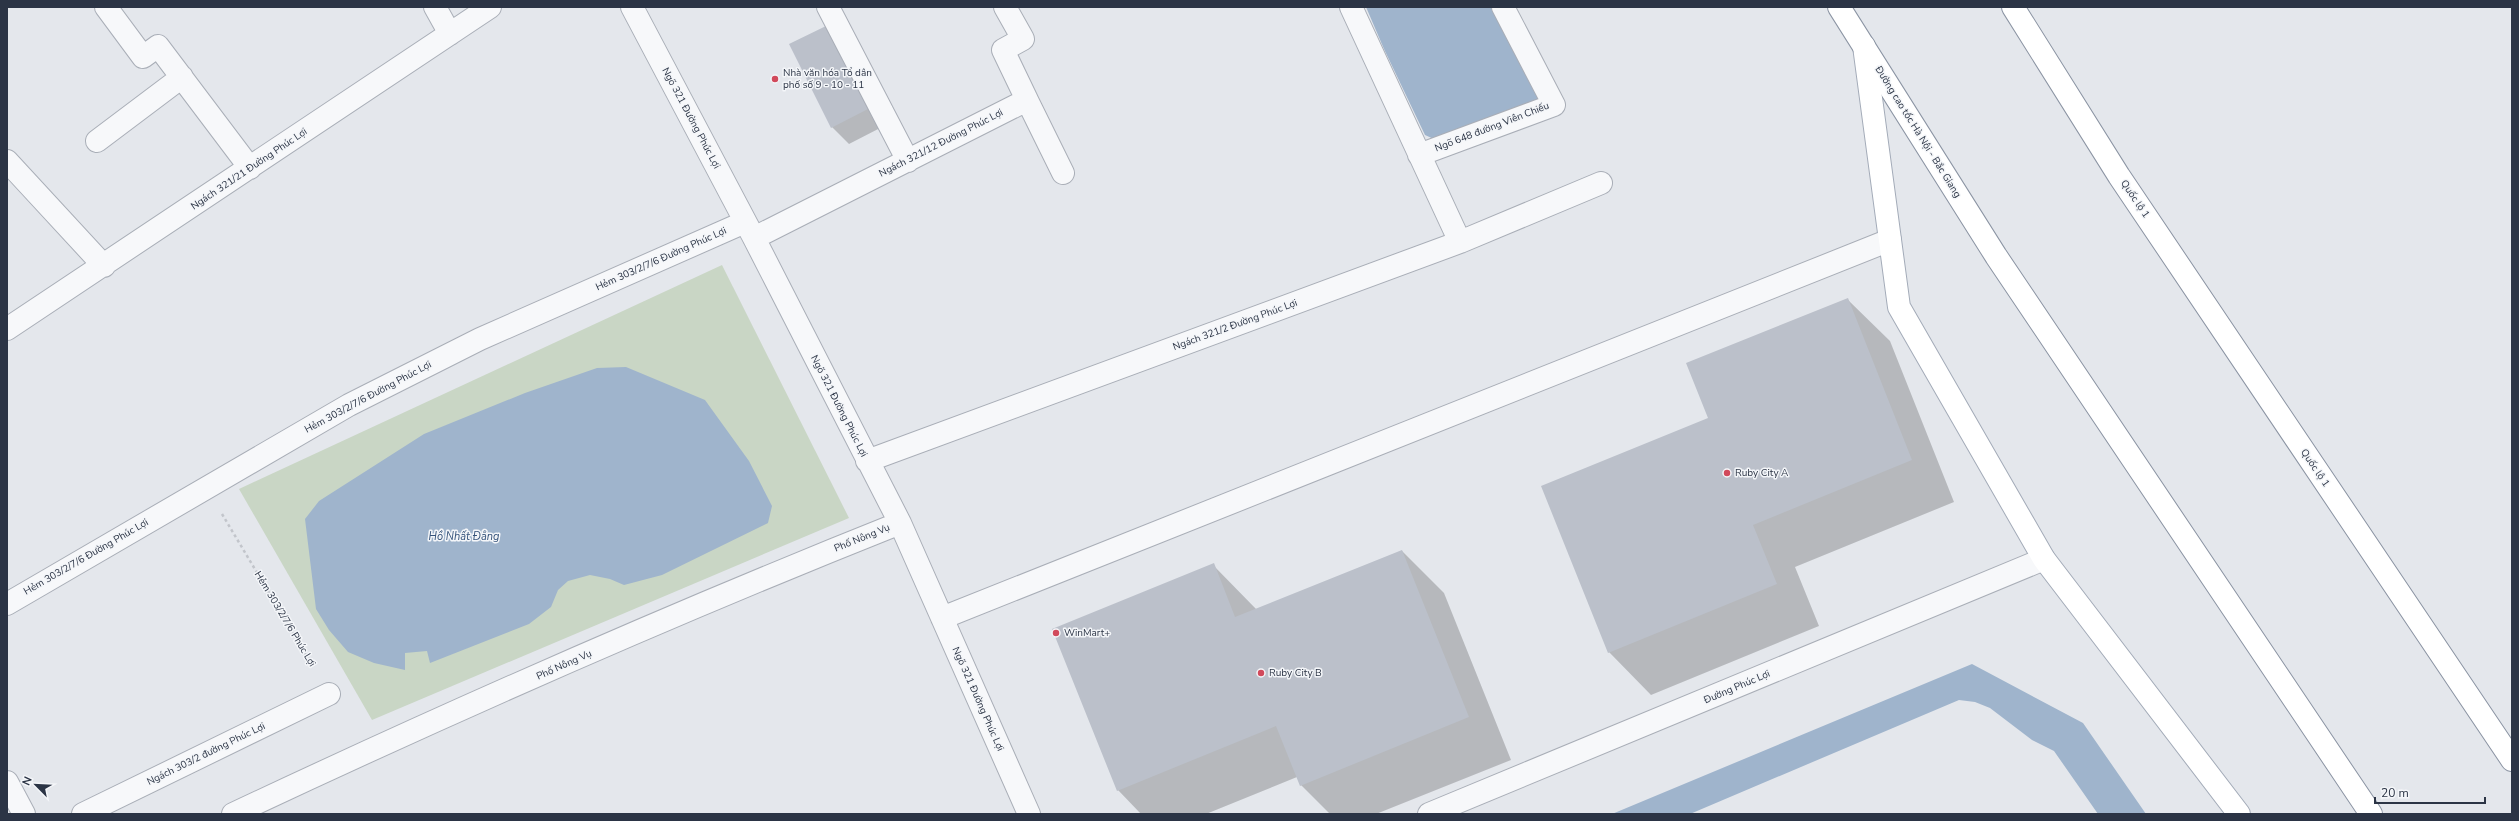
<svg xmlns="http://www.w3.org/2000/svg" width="2519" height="821" font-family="'Nunito Sans',sans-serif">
<rect width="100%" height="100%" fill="#e4e7ec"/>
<path fill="#c9d6c5" d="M722 265 849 518 372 720 239 489Z"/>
<path fill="#9fb4cc" d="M1366 7H1493L1540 94 1537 103 1436 140 1425 135 1384 49Z
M626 367 705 400 749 461 772 506 768 523 662 575 624 585 610 579 590 575 568 581 558 590 551 607 529 624 430 663 427 651 405 653V670L374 663 348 652 329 630 316 609 305 519 319 501 424 434 525 393 597 368Z
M1972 664 2083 723 2146 814H2098L2054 751 2032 740 1990 708 1975 702 1959 700 1690 814H1612Z"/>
<path fill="#0003" d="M826 27 884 126 849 144 832 127Z
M1847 299 1890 341 1954 502 1795 567 1819 626 1651 695 1609 652 1709 418Z
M1402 551 1444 593 1511 760 1376 814H1330L1301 785 1297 777 1206 814H1141L1118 790 1213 565 1257 610Z"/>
<path fill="#bbc0ca" d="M826 26 868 109 831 128 789 44Z
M1848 298 1912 460 1753 525 1777 584 1608 653 1541 486 1708 418 1686 363Z
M1402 550 1469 717 1300 786 1276 726 1117 791 1052 629 1214 563 1235 617Z"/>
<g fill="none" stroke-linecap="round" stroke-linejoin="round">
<g stroke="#a9aeb7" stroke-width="24">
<path id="minor" d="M106 7 143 57 158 46 250 168
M435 7 450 34
M632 7 754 238 900 523 1029 814
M828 7 908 161
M1351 7 1460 242
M1027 100 1063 173
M97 141 182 77
M1419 155 1554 105 1503 7
M7 161 104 266
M754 238 1027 100 1003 50 1023 39 1005 7
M7 329 490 7
M867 461 1460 242 1601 183
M7 604 349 405 480 339 745 222
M942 618 1890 240
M7 782 24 814
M83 814 329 694
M233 814C452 711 674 613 900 523
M1429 814 2044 559"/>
</g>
<g stroke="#a3abb8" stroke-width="24">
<path id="major" d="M1864 46 1899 307 2044 559 2239 814"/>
</g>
<g stroke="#8b94a3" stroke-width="24">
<path id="highway" d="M1839 7 1996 256 2371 814
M2013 7 2119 176 2512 760"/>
</g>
<path stroke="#c2c5cb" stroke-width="2.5" stroke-dasharray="3 3" stroke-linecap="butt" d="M222 514 314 668"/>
<use href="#minor" stroke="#f7f8fa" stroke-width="22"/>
<use href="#major" stroke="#fff" stroke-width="22"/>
<use href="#highway" stroke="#fff" stroke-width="22"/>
</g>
<g fill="#d1495b" stroke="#f4f6f9" stroke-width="1.5">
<circle cx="775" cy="79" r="4"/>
<circle cx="1727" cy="473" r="4"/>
<circle cx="1056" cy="633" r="4"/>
<circle cx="1261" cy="673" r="4"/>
</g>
<g text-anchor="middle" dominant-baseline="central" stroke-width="3" stroke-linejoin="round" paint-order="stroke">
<g font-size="10" fill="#2b3445" stroke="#f4f6f9" text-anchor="start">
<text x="783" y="73">Nhà văn hóa Tổ dân<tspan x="783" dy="12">phố số 9 - 10 - 11</tspan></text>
<text x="1735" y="473">Ruby City A</text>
<text x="1064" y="633">WinMart+</text>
<text x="1269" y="673">Ruby City B</text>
</g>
<g font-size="10" fill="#2b3445" stroke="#f4f6f9">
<text transform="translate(691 118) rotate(62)">Ngõ 321 Đường Phúc Lợi</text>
<text transform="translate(1492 127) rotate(-21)">Ngõ 648 đường Viên Chiếu</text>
<text transform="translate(1918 132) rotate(58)">Đường cao tốc Hà Nội - Bắc Giang</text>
<text transform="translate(941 143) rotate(-27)">Ngách 321/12 Đường Phúc Lợi</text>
<text transform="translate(249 169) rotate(-34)">Ngách 321/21 Đường Phúc Lợi</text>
<text transform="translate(2135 199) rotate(56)">Quốc lộ 1</text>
<text transform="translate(661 259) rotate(-24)">Hẻm 303/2/7/6 Đường Phúc Lợi</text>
<text transform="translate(1235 325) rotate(-20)">Ngách 321/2 Đường Phúc Lợi</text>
<text transform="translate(368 397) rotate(-28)">Hẻm 303/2/7/6 Đường Phúc Lợi</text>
<text transform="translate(839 406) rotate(63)">Ngõ 321 Đường Phúc Lợi</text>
<text transform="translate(2315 468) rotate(56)">Quốc lộ 1</text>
<text transform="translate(862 538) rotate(-22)">Phố Nông Vụ</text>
<text transform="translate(86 557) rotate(-30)">Hẻm 303/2/7/6 Đường Phúc Lợi</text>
<text transform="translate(285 619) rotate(59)">Hẻm 303/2/7/6 Phúc Lợi</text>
<text transform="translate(564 665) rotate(-24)">Phố Nông Vụ</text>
<text transform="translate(1737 687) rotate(-23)">Đường Phúc Lợi</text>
<text transform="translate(978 699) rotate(66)">Ngõ 321 Đường Phúc Lợi</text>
<text transform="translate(206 754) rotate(-26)">Ngách 303/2 đường Phúc Lợi</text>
</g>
<g font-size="11" font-style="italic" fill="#34527a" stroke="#f4f6f9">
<text x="464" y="536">Hồ Nhất Đẳng</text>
</g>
</g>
<rect width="2519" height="821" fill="none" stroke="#2b3445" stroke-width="16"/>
<g transform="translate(36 785) rotate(294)" stroke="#f4f6f9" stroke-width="3" paint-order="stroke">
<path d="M0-3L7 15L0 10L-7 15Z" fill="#2b3445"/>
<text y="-6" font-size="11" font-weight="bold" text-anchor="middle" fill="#2b3445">N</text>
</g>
<path d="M2375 797v6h110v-6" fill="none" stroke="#2b3445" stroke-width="2"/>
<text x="2381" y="797" font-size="12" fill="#2b3445" stroke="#f4f6f9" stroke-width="3" paint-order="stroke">20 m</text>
</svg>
